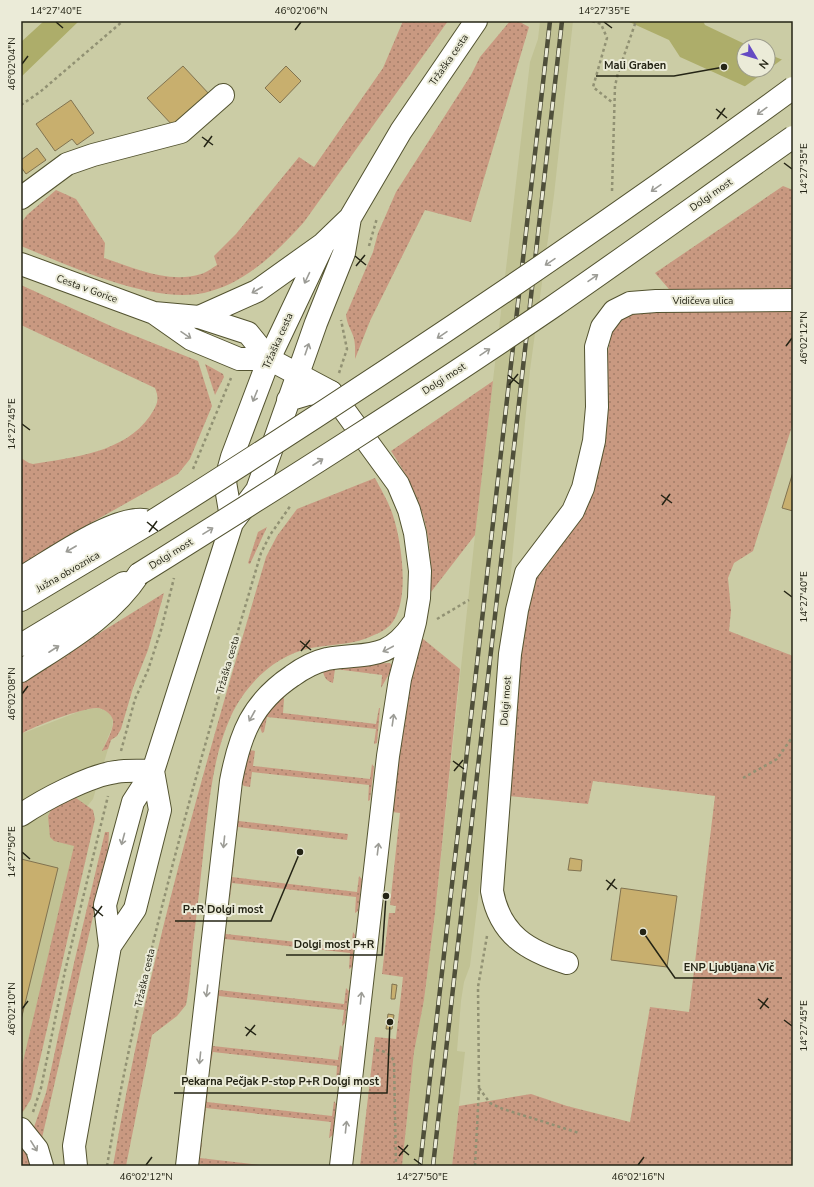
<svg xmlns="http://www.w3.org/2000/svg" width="814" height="1187" font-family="'Nunito Sans',sans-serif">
<defs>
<pattern id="grass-dots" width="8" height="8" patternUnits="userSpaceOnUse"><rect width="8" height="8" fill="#c99981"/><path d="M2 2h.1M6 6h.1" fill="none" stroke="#a37d68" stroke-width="1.8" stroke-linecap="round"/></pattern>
</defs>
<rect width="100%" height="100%" fill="#cbcca5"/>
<path fill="#c1c294" d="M540 21H573L554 195 530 370 511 571 504 672 485 841 470 966 464 982 461 1001 457 1051 465 1052 452 1166H402L414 1052 424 1000 435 913 475 535 530 62 538 39Z
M98 708 108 711 113 719 112 728 102 751 108 749 93 799 85 809 27 1107 22 1113 21 734 83 710Z"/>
<path fill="url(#grass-dots)" d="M403 21H448L304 222C277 252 245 284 204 293 152 304 69 266 21 246V223L27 215 56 190 76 199 105 243 104 258C134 268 169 284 201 274 206 273 212 268 217 265L214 256 236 234 299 157 314 167 383 68Z
M510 21H518L529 27 471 222 425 210 370 321 355 359C355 351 356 341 352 333 349 326 347 323 346 315L373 252 378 233 396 192 471 75 480 57Z
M783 186 793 190V293L675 296 655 273Z
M21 285 113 327 198 361 212 406 190 459 178 474 82 528 85 532 21 569V458L29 463 33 464C74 457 124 453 150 416 157 405 160 400 155 388L21 325Z
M793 308V423L753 551 734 563 728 578 731 611 729 631 793 656V1166H452L459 1106 531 1094 567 1106 630 1122 650 1007 689 1012 715 796 593 781 588 804 509 796 515 689 532 575 566 533 607 358 612 328 626 314 637 311Z
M205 364 223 374 224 377 215 395Z
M493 381 475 535 431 592C432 533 424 501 391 451Z
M375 478C380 488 387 499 391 510 401 536 410 595 394 620 390 627 382 632 374 635 355 645 332 644 311 648 275 655 246 684 231 716 215 751 211 788 206 826 202 865 198 905 193 944 191 964 190 985 186 1005L177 1016 152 1035 126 1166H113C148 959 207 758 266 557L277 536 297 509Z
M267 527 250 564 248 563 258 532Z
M164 593 148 650 133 688 121 729 117 736 111 740 108 749 102 751C106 742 114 730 113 720 111 713 103 708 97 708 82 708 34 726 21 734V682Z
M422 638 460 669 435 913 424 1000 414 1052 402 1166H360L375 1037 396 1039 403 977 382 974 389 913H395L396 906 390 905 400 813 392 812 407 697Z
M390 663 393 667 381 688 382 675 335 669 333 683C327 681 324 678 323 671L330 665Z
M282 695 284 699 283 713 376 724 379 708H380L377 743 374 744 376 729 267 717 264 732 262 733 259 724Z
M250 750 255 751 253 766 370 779 372 764 374 767 370 800 368 801 369 785 252 772 250 787 244 786 241 783Z
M76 798 93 810 95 819 31 1099 22 1113 21 1070 74 846 54 841 50 837 48 816 51 810 70 799Z
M239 806H240L239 821 348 834 347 840 238 827 235 842Z
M105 832H109L108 852 42 1138 34 1127 46 1093 74 963Z
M232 862H234L232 877 357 892 359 876 362 879 358 911 355 913 356 897 232 883 230 899Z
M226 918V934L351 948 353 932 355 935 352 967 349 969 350 953 225 939 223 955 221 954Z
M220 974 219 990 344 1004 346 988 349 991 345 1023 342 1026 344 1010 219 996 217 1011 215 1010Z
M214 1030 213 1046 338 1060 340 1045 342 1047 339 1079 336 1082 337 1066 213 1052 210 1067Z
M208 1086 207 1102 332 1116 334 1101 336 1104 333 1135 329 1138 331 1122 206 1108 204 1124 202 1122 207 1087Z
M200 1143H202L200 1158 268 1166H216L200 1164 199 1166H196Z
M24 1148 30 1157 32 1166H21V1156Z"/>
<path fill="#adad6a" d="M44 21H79L21 77V42Z
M627 21H703L705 25 749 46H744V70H768V54L793 64V108L680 57 669 40Z"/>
<path fill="#cbcca5" d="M784 58 793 62 792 110 744 87Z"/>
<path fill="#c8af6e" stroke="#817350" d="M183 66 210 95 174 127 147 98Z
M286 66 301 81 280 103 265 88Z
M71 100 94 133 77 145 72 139 55 151 36 124Z
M37 148 46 160 26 174 21 167V160Z
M793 472V511L782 508Z
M570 858 582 860 581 871 568 870Z
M21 859 58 868 21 1020Z
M621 888 677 896 667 967 611 960Z
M392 984 397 985 395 999H391Z
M388 1014 394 1015 392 1029H386Z"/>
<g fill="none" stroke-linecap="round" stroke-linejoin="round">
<g stroke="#535330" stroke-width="24">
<path id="minor" d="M21 198 67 164 93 155 181 132 223 95
M21 264 154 313 191 339 239 359H269
M154 313 199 317 248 333 269 359 331 392 398 484 409 510 415 533 420 571 419 598 415 622 400 679 388 756 341 1166
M21 815C43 800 90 775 116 772 128 770 140 771 153 771
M567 963C528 951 500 935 492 891L510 654 517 610 526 573 573 511 583 488 594 441 597 407 596 347 602 327 614 311 630 303 656 301 793 300
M21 1129 37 1149 42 1166
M187 1166 231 781C240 734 252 703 292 676 303 668 314 662 327 659 366 652 387 662 413 624"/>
</g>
<g stroke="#535330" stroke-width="24">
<path id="major" d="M199 317 257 291 323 244
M288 400 308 394 331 392
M232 523 225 482 232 457 269 359 324 243 350 218 401 131 476 21
M110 946 135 909 160 810 153 771
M76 1166 74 1146 110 946 105 905 133 802 153 771 232 523 257 490 316 323 344 253 350 218"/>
</g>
<g stroke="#535330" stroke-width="24">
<path id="highway" d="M21 578C49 562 114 515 145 520
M21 600 153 521
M21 645 124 583
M21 671C65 642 110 618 139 574"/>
</g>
<path stroke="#919173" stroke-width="2.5" stroke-dasharray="3 3" stroke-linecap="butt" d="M592 21 601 24 607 38 593 87 613 103
M21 105 40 92 123 21
M612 191 615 86 618 73 636 21
M369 246 377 218
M339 373 347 349 341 320
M193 469 231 378
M437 619 469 600
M121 751 135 699 148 670 161 630 174 578
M743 778 777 759 793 736
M376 1050C385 1051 389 1053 394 1061L396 1166
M479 1088 490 1103 503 1109 579 1133
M33 1112 41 1088 65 971 108 796
M107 1166C142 958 201 755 261 553L270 535 291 505
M475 1166 479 1088 478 987 487 936"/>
<use href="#minor" stroke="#fff" stroke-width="22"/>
<use href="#major" stroke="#fff" stroke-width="22"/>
<use href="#highway" stroke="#fff" stroke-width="22"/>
<g stroke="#4f4f3a" stroke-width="4.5">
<path id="rail" d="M420 1166 550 21
M433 1166 562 21"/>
</g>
<use href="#rail" stroke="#ebebd8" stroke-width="3" stroke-dasharray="9" stroke-linecap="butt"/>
<g stroke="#535330" stroke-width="24" stroke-linecap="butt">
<path id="highway-bridge" d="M153 521C372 383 584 241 793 88
M139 574C278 487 416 400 551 308 632 252 712 194 793 137"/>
</g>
<use href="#highway-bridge" stroke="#fff" stroke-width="22"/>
</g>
<defs><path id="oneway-shaft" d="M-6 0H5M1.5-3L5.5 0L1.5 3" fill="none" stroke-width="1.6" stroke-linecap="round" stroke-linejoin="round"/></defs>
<g stroke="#9c9c96">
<use href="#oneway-shaft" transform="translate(762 111) rotate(144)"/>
<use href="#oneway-shaft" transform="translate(656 188) rotate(145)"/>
<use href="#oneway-shaft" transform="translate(550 262) rotate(146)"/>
<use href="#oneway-shaft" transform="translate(307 278) rotate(115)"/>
<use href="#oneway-shaft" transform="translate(593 278) rotate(-35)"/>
<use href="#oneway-shaft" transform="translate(257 290) rotate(150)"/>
<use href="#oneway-shaft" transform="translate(186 335) rotate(34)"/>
<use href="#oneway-shaft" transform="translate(442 335) rotate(146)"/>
<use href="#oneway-shaft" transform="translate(307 349) rotate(-71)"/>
<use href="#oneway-shaft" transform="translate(485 352) rotate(-34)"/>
<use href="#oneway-shaft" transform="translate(255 396) rotate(112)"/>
<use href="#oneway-shaft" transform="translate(318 462) rotate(-33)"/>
<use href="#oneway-shaft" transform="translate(208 531) rotate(-32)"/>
<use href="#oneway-shaft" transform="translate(71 549) rotate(150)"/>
<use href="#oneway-shaft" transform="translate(54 649) rotate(-33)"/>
<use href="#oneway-shaft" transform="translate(388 649) rotate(152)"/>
<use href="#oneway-shaft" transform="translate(252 716) rotate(119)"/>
<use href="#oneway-shaft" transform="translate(393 720) rotate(-82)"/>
<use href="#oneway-shaft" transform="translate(123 839) rotate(105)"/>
<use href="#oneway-shaft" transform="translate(224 842) rotate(96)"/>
<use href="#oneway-shaft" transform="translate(378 849) rotate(-83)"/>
<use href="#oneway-shaft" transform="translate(207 991) rotate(97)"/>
<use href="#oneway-shaft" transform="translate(361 998) rotate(-84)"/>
<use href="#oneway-shaft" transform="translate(200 1058) rotate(96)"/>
<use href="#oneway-shaft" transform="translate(346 1127) rotate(-84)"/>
<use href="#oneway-shaft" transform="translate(34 1146) rotate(58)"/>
</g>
<path fill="none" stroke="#242415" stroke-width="1.5" d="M56 22 63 28M604 22 612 28M295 30 301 22M22 64 28 56M716 109 727 118M717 119 725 108M202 137 213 145M204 147 212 136M784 163 792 169M355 256 366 265M356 266 365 255M786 346 792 338M508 375 519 384M509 385 518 374M22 424 30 430M661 495 672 503M662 505 670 494M147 522 158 531M149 532 157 521M784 591 792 597M300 641 311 650M301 651 310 640M22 694 28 686M453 761 464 769M454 771 463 760M22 852 30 859M606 880 617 889M607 890 615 879M92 907 103 916M94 917 102 906M758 999 769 1008M22 1009 28 1001M760 1009 768 998M784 1020 792 1026M245 1027 256 1035M246 1036 255 1025M398 1146 409 1155M399 1156 408 1145M414 1159 422 1165M146 1165 152 1157M638 1165 644 1157"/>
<g text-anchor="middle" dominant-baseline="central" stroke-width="4" stroke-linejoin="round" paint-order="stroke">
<g font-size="10" fill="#242415" stroke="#ebebd8">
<text transform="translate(449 60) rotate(-55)">Tržaška cesta</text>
<text transform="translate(711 195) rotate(-35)">Dolgi most</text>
<text transform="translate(87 289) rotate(20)">Cesta v Gorice</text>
<text x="703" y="301">Vidičeva ulica</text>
<text transform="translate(278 341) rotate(-66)">Tržaška cesta</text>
<text transform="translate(444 379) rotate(-33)">Dolgi most</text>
<text transform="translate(171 554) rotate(-32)">Dolgi most</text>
<text transform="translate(68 572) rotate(-30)">Južna obvoznica</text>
<text transform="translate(228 665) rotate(-74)">Tržaška cesta</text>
<text transform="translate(506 701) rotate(-86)">Dolgi most</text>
<text transform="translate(145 978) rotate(-77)">Tržaška cesta</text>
</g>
</g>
<path fill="none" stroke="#242415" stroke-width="1.5" d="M724 67L674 76H596M300 852L271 921H175M386 896L382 955H286M643 932L675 978H782M390 1022L387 1093H174"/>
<g fill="#242415" stroke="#ebebd8" stroke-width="1.5">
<circle cx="724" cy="67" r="4"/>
<circle cx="300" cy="852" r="4"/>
<circle cx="386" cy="896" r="4"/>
<circle cx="643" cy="932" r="4"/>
<circle cx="390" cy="1022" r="4"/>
</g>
<g font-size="11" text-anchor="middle" font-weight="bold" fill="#242415" stroke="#ebebd8" stroke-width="4" stroke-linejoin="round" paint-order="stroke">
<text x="635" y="69">Mali Graben</text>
<text x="223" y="913">P+R Dolgi most</text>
<text x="334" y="948">Dolgi most P+R</text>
<text x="729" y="971">ENP Ljubljana Vič</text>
<text x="280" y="1085">Pekarna Pečjak P-stop P+R Dolgi most</text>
</g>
<rect width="814" height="1187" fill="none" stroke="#ebebd8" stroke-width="44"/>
<g transform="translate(756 58) rotate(128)"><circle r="19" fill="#ebebd8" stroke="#9b9b8a"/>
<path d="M0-3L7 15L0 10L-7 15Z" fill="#654ac3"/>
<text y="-6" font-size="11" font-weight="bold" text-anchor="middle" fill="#242415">N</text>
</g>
<rect x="22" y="22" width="770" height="1143" fill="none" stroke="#242415" stroke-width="1.5"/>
<g font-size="10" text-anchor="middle" fill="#242415">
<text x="56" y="14">14°27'40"E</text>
<text x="301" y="14">46°02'06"N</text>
<text x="604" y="14">14°27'35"E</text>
<text transform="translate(11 64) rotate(-90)" y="4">46°02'04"N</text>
<text transform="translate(803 169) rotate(-90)" y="4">14°27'35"E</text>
<text transform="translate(803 338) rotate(-90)" y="4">46°02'12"N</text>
<text transform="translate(11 424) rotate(-90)" y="4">14°27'45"E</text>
<text transform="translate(803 597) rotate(-90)" y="4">14°27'40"E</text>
<text transform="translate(11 694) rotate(-90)" y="4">46°02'08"N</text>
<text transform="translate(11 852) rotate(-90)" y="4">14°27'50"E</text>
<text transform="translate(11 1009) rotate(-90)" y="4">46°02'10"N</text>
<text transform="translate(803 1026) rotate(-90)" y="4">14°27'45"E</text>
<text x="146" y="1180">46°02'12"N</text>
<text x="422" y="1180">14°27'50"E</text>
<text x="638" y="1180">46°02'16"N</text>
</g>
</svg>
